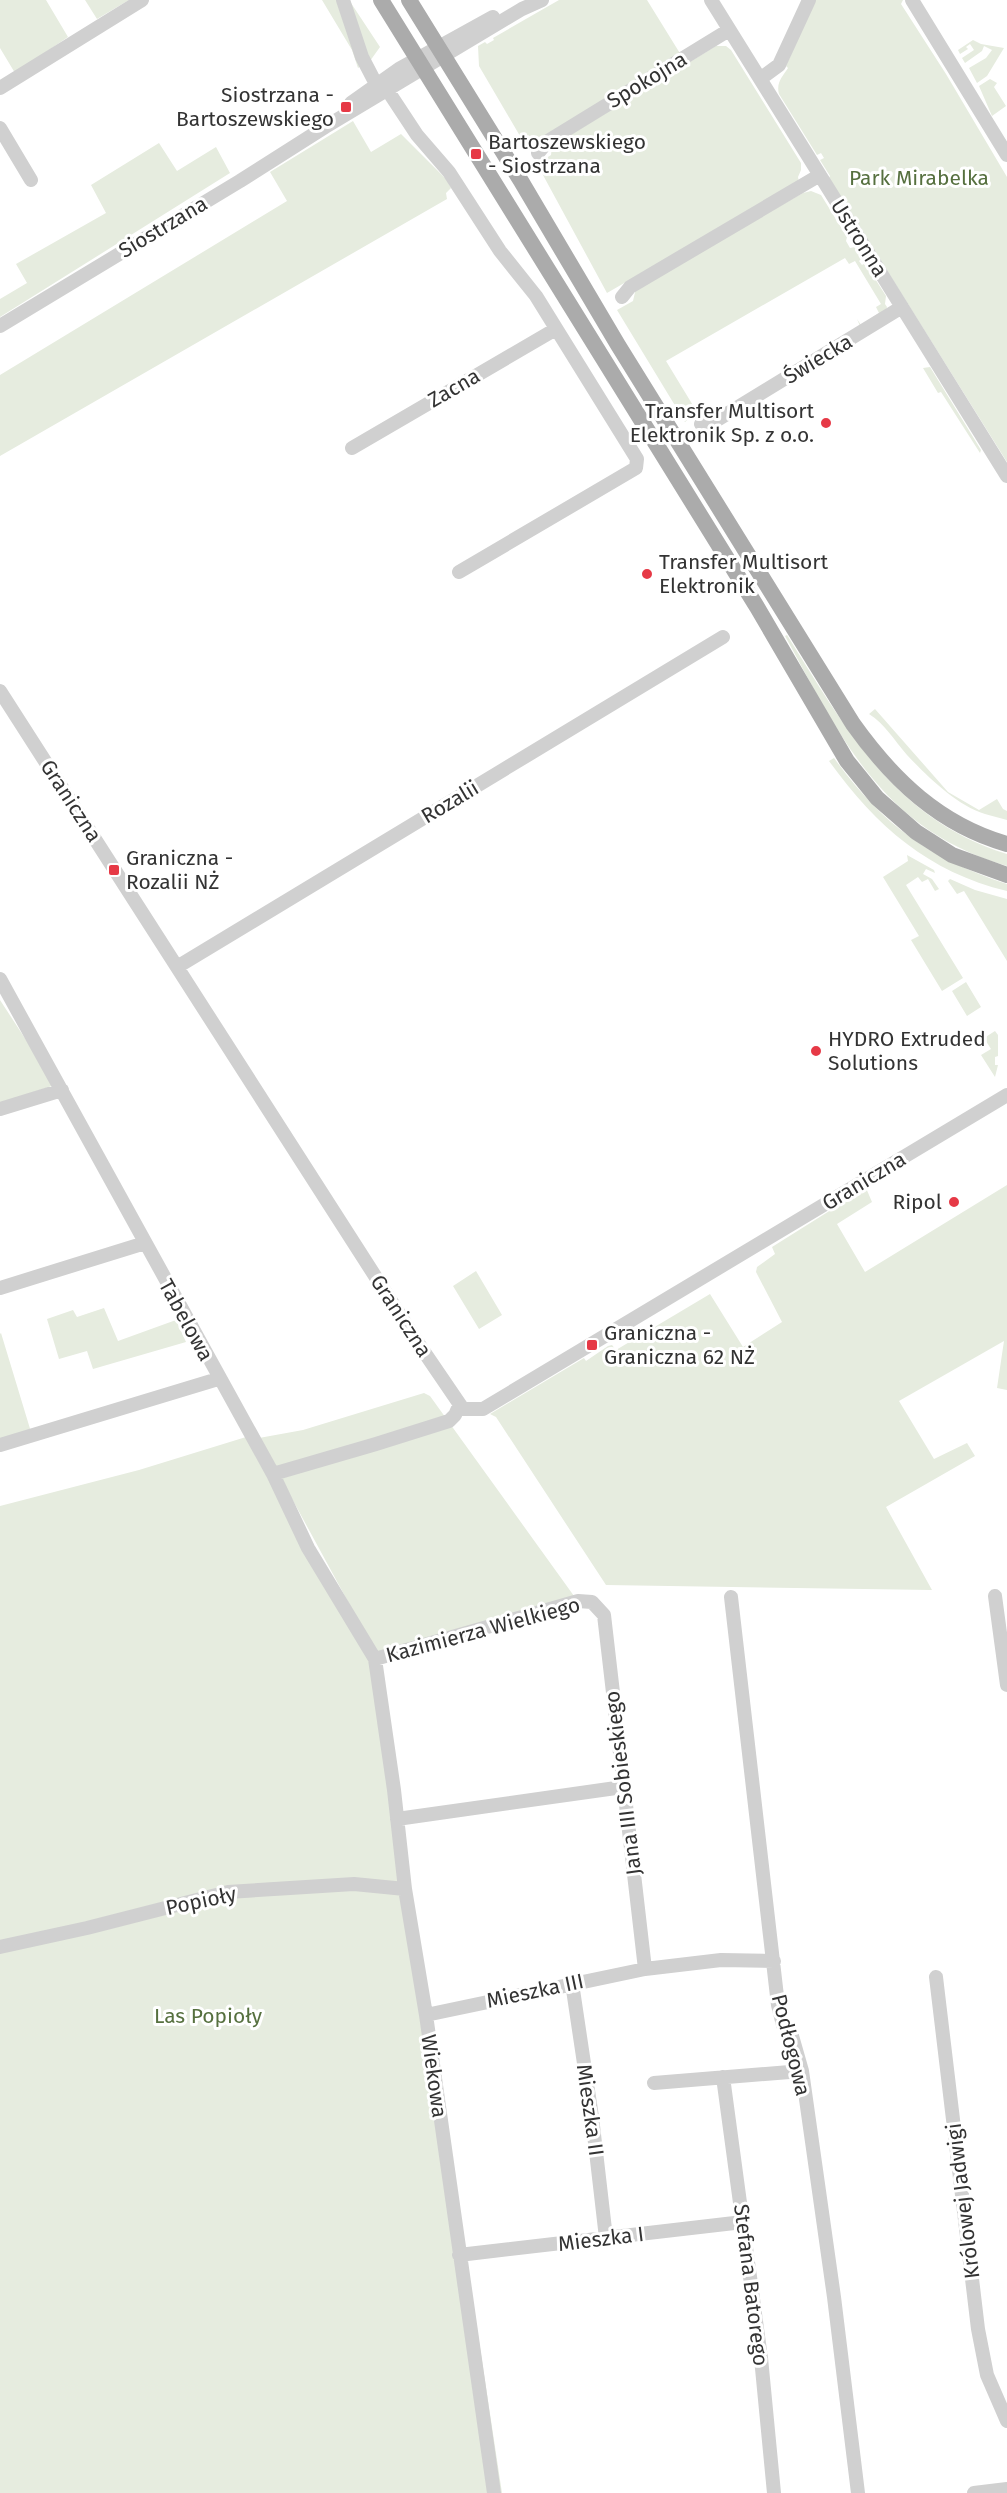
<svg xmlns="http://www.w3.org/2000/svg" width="1007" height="2493" font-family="'Fira Sans',sans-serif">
<rect width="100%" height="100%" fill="#fff"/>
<path fill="#e6ecdf" d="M0 0H46L68 37 15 73 0 48Z
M85 0H129L97 19Z
M322 0H338L361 66 358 68 352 50Z
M349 0 380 47 370 61Z
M559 0H647L681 55 527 148 479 66 478 46 485 42 487 44 494 40 493 38Z
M815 0H903L901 4 946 74 1007 177V462L829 178 830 176 820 160 824 158 821 153 817 155 779 94C776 83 782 77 788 68L786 66Z
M973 40 981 44 1004 48 987 76 977 83 969 68 986 58 992 50 984 46 982 51 965 63 962 58 974 50 970 44 966 47 968 49 960 54 958 50Z
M716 46H726L731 50 801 163V170L798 177 799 182 607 293 537 164 551 155 552 146Z
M990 79 997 83 994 87 1006 106 992 116 979 86Z
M353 121 371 152 401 134 447 180 451 188 446 193 447 199 0 456V375L287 201 270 172Z
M159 143 177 171 216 147 230 173 0 317V299L27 283 16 264 106 213 91 185Z
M811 191 821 195 847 237 846 241 850 248 855 247 862 258 859 261 862 265 865 263 886 296 885 304 887 307 886 311 860 326 857 319 861 325 879 313 876 307 881 304 855 261 849 264 845 258 666 361 697 412 685 422 617 310 633 301 636 288 803 193Z
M930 367 981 450 980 453 941 392 938 393 923 368Z
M787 635C846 729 894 819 1007 854V866C883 830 842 740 785 636Z
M875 709 948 792 979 810 997 799 1003 809 1007 811V820C1000 818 992 816 985 814 956 805 927 776 907 755 894 740 885 724 869 714Z
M834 758C883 825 928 858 1007 884V891C928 872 876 826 829 761Z
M907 855 934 870 935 873 926 869 923 874 932 879 939 889 935 891 928 879 922 882 918 877 906 885 963 978 942 991 911 940 919 936 883 877 908 861Z
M950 879 975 890 1007 899V961L964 891 957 894 948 881Z
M966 982 981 1007 967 1016 952 991Z
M0 1000 52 1080V1086L0 1103Z
M995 1031 998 1035V1056L995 1057V1065H998L995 1077 981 1055 991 1049 984 1038Z
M1007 1185V1390L997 1388 1004 1341 899 1401 934 1459 967 1443 975 1456 886 1507 932 1590 606 1585 496 1417 490 1414 584 1358 586 1361 608 1346 612 1345 616 1350 710 1294 743 1347 782 1322 756 1272 757 1267 775 1254 772 1247 866 1188 872 1202 837 1224 865 1272Z
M476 1271 502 1315 479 1329 453 1286Z
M104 1308 118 1341 176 1320 186 1342 93 1369 87 1351 59 1359 47 1319 73 1310 77 1317Z
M1 1333 31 1432 0 1440V1334Z
M424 1393 430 1396 574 1596 377 1655 259 1438 303 1430Z
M246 1437 375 1654 502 2493H0V1506L139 1470Z"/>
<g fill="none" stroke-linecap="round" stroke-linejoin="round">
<path stroke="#d0d0d0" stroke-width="14" d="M343 0 362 57 376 84
M711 0 1007 476
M912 0 1007 155
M760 79 779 65 809 0
M0 88 142 0
M388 91 417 135 449 172 500 251 536 296 637 459 636 468 459 572
M351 103 399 69 493 17
M0 128 31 180
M538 153 548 141 729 30
M622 297 630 287 820 175
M0 326 240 181 325 127 522 9 542 0
M701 424 717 420 902 307
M352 448 556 329
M0 691 418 1343 463 1409H483L1007 1095
M177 967 723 637
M0 979 273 1474 308 1548 375 1659 394 1790 405 1889 426 2015 494 2493
M0 1109 62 1090
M0 1288 145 1243
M0 1445 218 1379
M273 1474 376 1444 449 1421 455 1415 459 1406
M995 1596 1007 1685
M731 1597 778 2005 783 2025 792 2036 802 2071 834 2297 858 2493
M375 1659 578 1601 592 1602 604 1615 645 1969
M397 1819 623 1787
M0 1947 87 1928 228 1892 354 1884 405 1889
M936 1977 978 2329 987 2375 1007 2421
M572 1983 592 2117 606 2238
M426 2015 645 1969 721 1960 774 1961
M723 2077 761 2358 774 2493
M654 2083 802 2071
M459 2255 743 2222
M974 2493 1007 2489"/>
<path stroke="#ababab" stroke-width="16" d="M381 0 757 607 847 761 877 798 916 832 952 855 1007 875
M409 0 521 181 618 345 853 724C893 780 940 825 1007 844"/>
</g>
<g fill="#e63946" stroke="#fff" stroke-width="2">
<rect x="340" y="101" width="12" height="12" rx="3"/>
<rect x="470" y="148" width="12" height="12" rx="3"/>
<circle cx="826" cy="423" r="6"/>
<circle cx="647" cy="574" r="6"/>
<rect x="108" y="864" width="12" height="12" rx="3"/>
<circle cx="816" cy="1051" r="6"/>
<circle cx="954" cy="1202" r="6"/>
<rect x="586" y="1339" width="12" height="12" rx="3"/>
</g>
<g text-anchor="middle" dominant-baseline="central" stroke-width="6" stroke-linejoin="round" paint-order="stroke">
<g font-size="21" fill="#333" stroke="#fff">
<text transform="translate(647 80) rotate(-31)">Spokojna</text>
<text transform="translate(163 227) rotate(-31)">Siostrzana</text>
<text transform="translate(859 238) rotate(58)">Ustronna</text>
<text transform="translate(818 359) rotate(-31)">Świecka</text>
<text transform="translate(454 388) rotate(-30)">Zacna</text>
<text transform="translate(71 801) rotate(57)">Graniczna</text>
<text transform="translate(450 802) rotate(-31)">Rozalii</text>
<text transform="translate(864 1181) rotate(-31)">Graniczna</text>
<text transform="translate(401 1316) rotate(57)">Graniczna</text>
<text transform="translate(186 1320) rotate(61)">Tabelowa</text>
<text transform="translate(483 1630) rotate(-15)">Kazimierza Wielkiego</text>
<text transform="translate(623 1783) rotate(-97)">Jana III Sobieskiego</text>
<text transform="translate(201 1901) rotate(-12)">Popioły</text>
<text transform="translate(535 1991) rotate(-12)">Mieszka III</text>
<text transform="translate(791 2045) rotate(76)">Podłogowa</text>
<text transform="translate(434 2076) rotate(82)">Wiekowa</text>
<text transform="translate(590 2110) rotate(82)">Mieszka II</text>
<text transform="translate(963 2201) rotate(-97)">Królowej Jadwigi</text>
<text transform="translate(601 2239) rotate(-7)">Mieszka I</text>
<text transform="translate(751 2285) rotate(83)">Stefana Batorego</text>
</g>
<g font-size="21" fill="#333" stroke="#fff" text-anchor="start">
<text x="334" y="95" text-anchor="end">Siostrzana -<tspan x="334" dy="24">Bartoszewskiego</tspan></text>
<text x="488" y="142">Bartoszewskiego<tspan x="488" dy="24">- Siostrzana</tspan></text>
<text x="814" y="411" text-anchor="end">Transfer Multisort<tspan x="814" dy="24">Elektronik Sp. z o.o.</tspan></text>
<text x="659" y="562">Transfer Multisort<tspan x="659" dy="24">Elektronik</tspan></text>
<text x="126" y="858">Graniczna -<tspan x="126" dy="24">Rozalii NŻ</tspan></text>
<text x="828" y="1039">HYDRO Extruded<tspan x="828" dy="24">Solutions</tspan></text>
<text x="942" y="1202" text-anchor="end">Ripol</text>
<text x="604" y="1333">Graniczna -<tspan x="604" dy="24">Graniczna 62 NŻ</tspan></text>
</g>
<g font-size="21" fill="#56703f" stroke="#fff">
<text x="919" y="178">Park Mirabelka</text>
<text x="208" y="2016">Las Popioły</text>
</g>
</g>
</svg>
